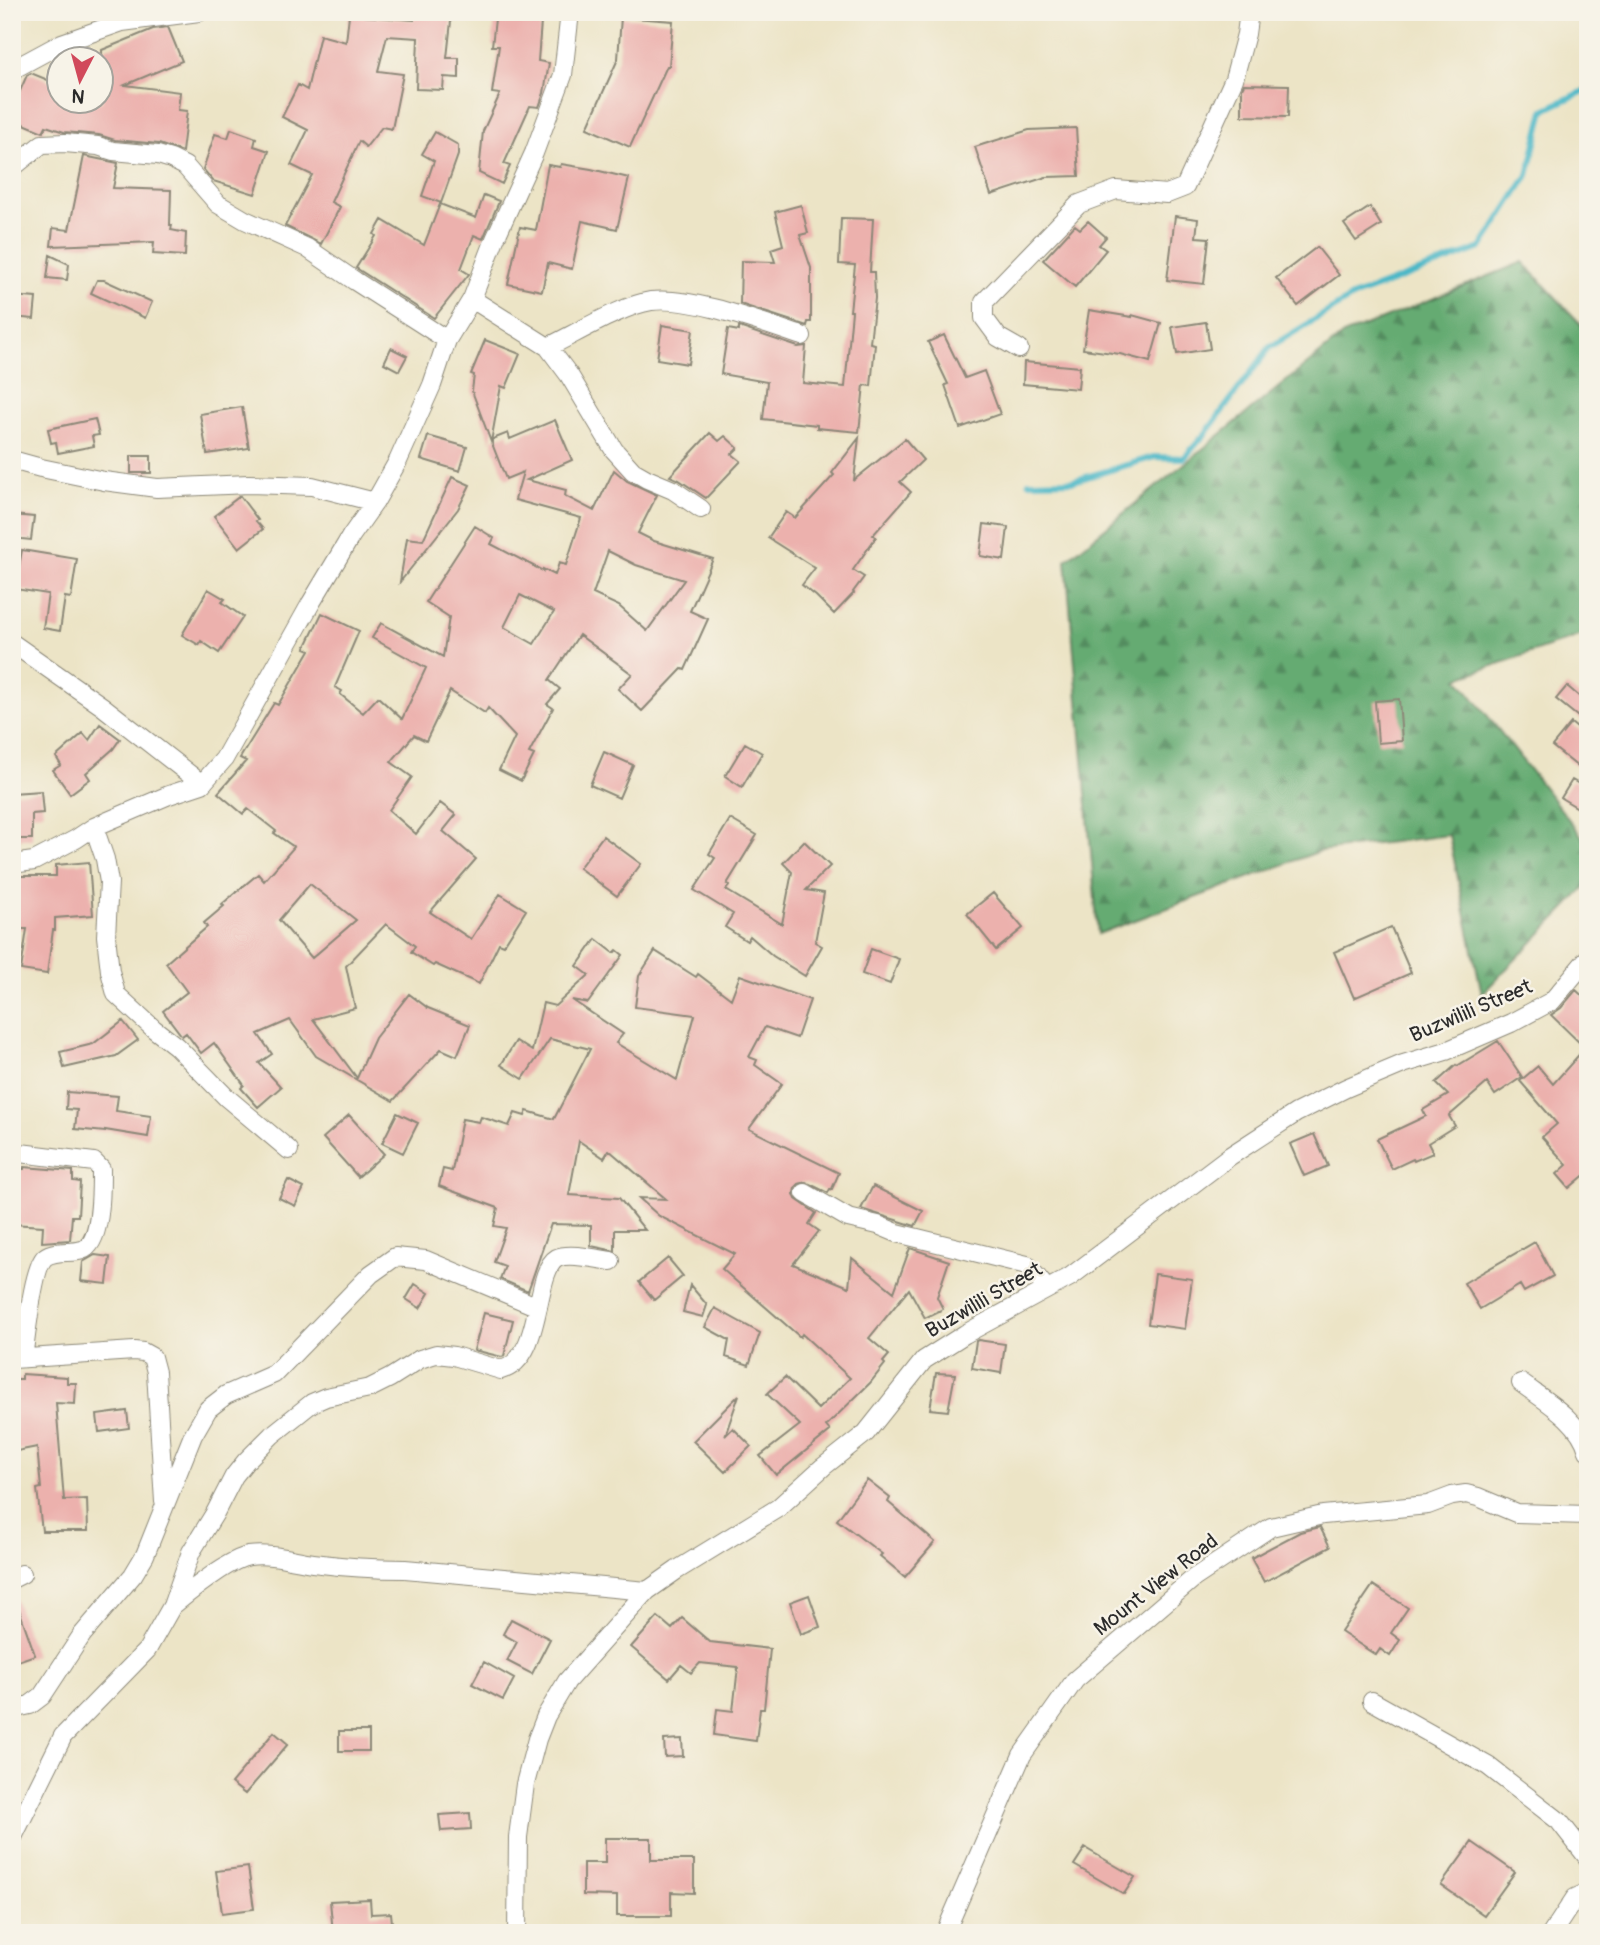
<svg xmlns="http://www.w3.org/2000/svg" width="1600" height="1945" font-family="Pangolin,sans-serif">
<defs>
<pattern id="forest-firs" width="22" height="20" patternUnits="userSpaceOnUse" patternTransform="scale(1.75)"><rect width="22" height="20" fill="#65ab72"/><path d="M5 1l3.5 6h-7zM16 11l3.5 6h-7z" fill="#538b5e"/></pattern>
</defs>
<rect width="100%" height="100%" fill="#f7f3e8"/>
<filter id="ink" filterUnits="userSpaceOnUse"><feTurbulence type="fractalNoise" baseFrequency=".0143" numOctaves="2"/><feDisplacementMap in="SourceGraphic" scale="14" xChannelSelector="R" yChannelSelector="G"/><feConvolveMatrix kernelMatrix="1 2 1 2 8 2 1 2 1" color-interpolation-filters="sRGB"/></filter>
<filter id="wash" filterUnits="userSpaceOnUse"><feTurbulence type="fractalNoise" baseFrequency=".00686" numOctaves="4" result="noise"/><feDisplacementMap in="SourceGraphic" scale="28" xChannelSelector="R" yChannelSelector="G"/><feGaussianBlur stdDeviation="1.57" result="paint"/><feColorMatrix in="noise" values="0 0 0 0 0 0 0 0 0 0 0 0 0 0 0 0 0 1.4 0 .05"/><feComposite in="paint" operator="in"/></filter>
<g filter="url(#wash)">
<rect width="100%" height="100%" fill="#ece4c6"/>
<path fill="url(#forest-firs)" stroke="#486b4e" stroke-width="2" d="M1523 262 1588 332V633L1458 678 1588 844V885L1482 994 1449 835 1320 851 1098 934 1066 560 1343 335Z"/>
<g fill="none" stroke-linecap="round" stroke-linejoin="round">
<path stroke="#4bb8c7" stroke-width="6" d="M1029 482 1073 481 1154 457 1184 458 1206 433 1270 347 1352 297 1481 248 1528 175 1544 110 1588 89"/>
</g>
<g id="blocks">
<path fill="#ecb1ad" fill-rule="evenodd" d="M414 12H452L447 58H459V78L444 77 443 90 416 89 418 38 387 36 378 71 403 74 392 129 382 127 366 147 359 141 331 202 340 207 321 244 285 226 312 175 291 165 308 130 282 117 298 85 307 90 320 35 346 42 349 15 414 20Z
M621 17 673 21 669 66H667L630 147 587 128 618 59Z
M495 19 541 22 538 61 549 63 544 93 539 107 530 106 504 164 510 166 502 184 479 173 483 131 500 94 492 93 499 46H492Z
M168 27 182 61 125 85 180 92 178 110 187 111 182 152 159 144 115 140 99 135 64 132 46 126 43 132 12 119V109L27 75 31 73 60 85V102H102V50L153 29Z
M1244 84 1289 85 1288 117 1242 116V88Z
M1076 128 1079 176 1046 177 991 195 975 147 1029 130Z
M231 129 256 138 254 146 269 151 255 194 213 181 203 169 215 134 228 138Z
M435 132 458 145V155L441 203 422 196 434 161 422 154Z
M84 156 118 163 113 188 171 190 170 225H172L171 230 186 233 185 256 153 254 154 242 51 246 53 228 69 230Z
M561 164 591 169 629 178 617 229 582 221 572 269 548 263 542 291 508 284 520 227 536 230 548 165 560 167Z
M484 195 499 201 498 204 483 239 474 235 461 269 469 274 434 318 356 268 376 236 374 234 382 220 424 245 440 204 476 218Z
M801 205 808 233 800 235 811 268V322H808L807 326 740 304 741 261 775 262 771 249 783 245 775 212Z
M1370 207 1381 225 1356 241 1344 224Z
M1175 216 1198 219 1196 237 1209 238 1204 284 1167 280Z
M841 218 873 219 870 272H874L875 298 870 343 875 344 871 386 864 385 859 432 817 428V425L763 419 767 382 721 374 728 329 739 331V327L798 347 806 346 803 383 845 387 852 311H850L855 265 839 264Z
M1088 221 1106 237 1099 245 1106 250 1075 287 1043 260 1075 225 1080 229Z
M1317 247 1339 275 1298 306 1276 278Z
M50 255 69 264 67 280 47 278Z
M97 280H104L152 302 145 318 91 293Z
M12 296 36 298 34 319 12 317Z
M1089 310 1132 317V315L1161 323 1150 362 1120 354 1083 349Z
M1206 322 1210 349 1177 354 1172 327Z
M662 325 693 330 688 364 657 359Z
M944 335 965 378 984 371 1000 414 960 428 945 385 948 384 928 342Z
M485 340 520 354 506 388 501 386 491 442 472 391 474 375 471 374Z
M391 348 407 356 399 371 384 363Z
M1024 362 1080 367 1078 389 1023 384Z
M242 407 249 448 207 454 200 414Z
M95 419 99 435 92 436 94 446 58 453 56 442 51 443 48 429Z
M555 420 572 460 527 480 566 490 565 496 594 511 614 470 627 481 657 495 638 533 654 541 713 559 690 611 708 619 685 670 682 669 642 711 618 689 632 674 579 635 549 680 560 689 547 704 553 708 529 753 534 755 521 781 499 770 515 737 488 708 485 713 450 691 426 741 414 735 391 762 412 777 389 810 416 834 440 803 456 815 443 831 476 859 430 912 471 939 500 894 526 910 504 945 499 943 479 984 435 964 433 966 411 952 415 946 386 924 346 966 355 1008 313 1019 357 1078 375 1038 409 994 428 1008 470 1025 457 1056 441 1049 393 1101 316 1056 290 1020 258 1034 272 1054 259 1063 281 1087 258 1107 241 1088 244 1085 214 1043 201 1053 186 1033 182 1036 163 1011 187 992 166 963 207 927 204 923 224 906 222 904 258 874 264 881 294 847 274 833 276 831 248 809 243 814 218 793 246 761 240 758 274 703 278 705 310 650 305 648 322 613 359 631 335 687 342 691 340 694 363 713 378 697 402 719 426 668 372 638 381 623 443 657 449 617 426 602 475 526 494 538 491 544 543 571V569L555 575 559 563 566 565 581 518 515 500 523 472 506 479 493 446V439L508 433 510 439ZM608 551 636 565 684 580 647 631 619 606 593 594ZM520 595 554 612 534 644 504 627ZM310 884 356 920 312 958 279 920Z
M710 433 719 441 725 436 738 448 732 454 741 461 706 498 679 480 670 476Z
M428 436 467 447 460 471 421 459Z
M859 438 854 480 905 439 923 460 900 482 911 492 873 535 876 537 853 570 864 577 853 592 854 593 834 614 816 596 802 585 815 568 768 538 786 512 795 518 834 475 832 473Z
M131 456H151V473H131Z
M452 477 470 485 458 509 400 582 407 538 423 540Z
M240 496 258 520 256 521 263 529 239 548 214 516Z
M12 515 34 517 31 540 12 538Z
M984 524 1008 527 1004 560 980 556Z
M22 550 77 559 71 598 65 597 60 631 43 628 48 594 15 589Z
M208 589 225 599 222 602 243 617 219 653 201 641 199 645 182 635Z
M1567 686 1588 704V725L1556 699Z
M1399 699 1402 741 1378 743 1375 701Z
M1571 723 1588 737V775L1552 746Z
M100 724 120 739 113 749 86 773 90 779 70 794 53 770 61 765 56 757 83 733 89 740Z
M745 743 762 753 742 787 725 776Z
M604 752 633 765 619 798 590 785Z
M1572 780 1588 789V814L1561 798Z
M41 791 43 813 32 814V839H12V818H14L12 793Z
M730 819 757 835 727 884 730 885 726 890 782 924 792 872 783 863 804 841 830 866 806 890 824 893 815 942 822 946 805 976 773 956 750 936 747 941 725 927 733 914 694 890 715 858 709 854Z
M603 836 641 864 617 896 579 868Z
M89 862 93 915 55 918V930H53L47 974 21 970 27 929H18L19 925H12V876H56V865Z
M993 893 1023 928 996 950 967 914Z
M1391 927 1411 973 1354 998 1334 952Z
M596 939 614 953 617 950 623 955 588 1003 572 1000 623 1034 616 1043 677 1080 695 1015 635 1007 639 976 655 951 696 977 698 974 731 999 740 975 810 1000 797 1038 765 1027 749 1057 757 1060 755 1065 782 1084 749 1129 839 1173 832 1189H830L828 1193 806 1182 799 1184 795 1188 794 1194 796 1199 816 1213 809 1224 819 1231 793 1264 849 1287 852 1258 894 1292 910 1248 949 1261 937 1297 943 1309 925 1318 909 1289 869 1338 889 1355 883 1362 885 1364 870 1383 826 1426 830 1431 776 1475 760 1456 800 1425 767 1394 785 1377 818 1409 850 1378 802 1334 800 1337 722 1269 735 1254 659 1216 639 1198 666 1199 609 1150 604 1158 579 1141 569 1195 619 1198 645 1230H615V1251L591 1246V1225L551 1224 528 1291 500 1279 505 1266 494 1262 506 1228 494 1226 498 1208 439 1186 443 1169 452 1171 462 1119 479 1122 481 1117 509 1126 515 1113 525 1116 527 1111 554 1119 590 1049 550 1039 523 1079 501 1065 516 1041 532 1051 543 1003 555 1006 589 975 577 966Z
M871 949 899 959 890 984 862 974Z
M1576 990 1588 1001V1172L1569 1188 1557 1174 1567 1165 1542 1137 1557 1124 1520 1081 1538 1066 1553 1084 1585 1048 1551 1015 1561 1008Z
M123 1021 138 1040 116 1056 64 1068 60 1052 93 1044Z
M1498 1041 1522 1077 1495 1095 1487 1083 1449 1116 1455 1126 1428 1143 1433 1153 1414 1161 1413 1159 1392 1169 1377 1139 1426 1116 1423 1110 1448 1095 1436 1083 1456 1065 1457 1066Z
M67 1092 118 1096 116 1111 151 1116 148 1137 105 1130V1132L75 1129 77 1110 66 1109Z
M397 1113 418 1123 403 1153 382 1143Z
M349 1115 384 1154 358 1177 323 1138Z
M1314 1134 1328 1166 1304 1176 1290 1144Z
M24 1167 73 1171V1181L80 1182 78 1216H72L70 1240 42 1242 43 1226 12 1224V1169H24Z
M288 1180 304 1188 295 1206 279 1198Z
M873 1186 923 1211 915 1226 861 1209Z
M1535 1242 1553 1276 1524 1292 1520 1285 1480 1309 1464 1283Z
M95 1255 110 1257 107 1284 81 1281 83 1262Z
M668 1258 683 1276 654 1300 639 1282Z
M1155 1274 1192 1279 1185 1329 1148 1324Z
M415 1284 429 1293 420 1308 406 1299Z
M690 1285 707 1305 703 1317 683 1312Z
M715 1308 760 1333 749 1365 726 1357 729 1340 705 1327Z
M484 1313 513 1320 504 1356 502 1357 474 1350Z
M978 1340 1005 1344 1001 1373 972 1368 976 1341Z
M936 1373 955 1374 948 1411 930 1409Z
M22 1374 67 1377V1383H76L75 1404 56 1403 64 1500 87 1499 88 1531H42L37 1489 41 1488 37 1447 12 1452V1379H22Z
M739 1395 725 1436 733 1428 751 1446 725 1472 693 1441Z
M127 1411 129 1428 99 1432 97 1415Z
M867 1480 890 1498 888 1502 935 1542 905 1577 880 1556 882 1554 837 1520Z
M1320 1527 1330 1547 1264 1582 1251 1558 1300 1532Z
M1373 1585 1408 1608 1391 1633 1400 1640 1390 1656 1380 1649 1376 1655 1341 1632Z
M809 1595 820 1627 801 1634 790 1602Z
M12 1598H15L35 1655 12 1663Z
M658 1617 672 1629 682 1618 710 1642 770 1649 764 1709H760L756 1741 714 1735 717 1709 733 1711 738 1667 700 1663 691 1673 681 1665 669 1679 631 1647Z
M511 1619 550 1639 532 1674 507 1661 517 1642 503 1634Z
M484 1662 514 1679 503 1700 472 1684Z
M339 1731H369V1751H339Z
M274 1732 288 1744 245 1794 231 1783Z
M682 1739 683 1756 665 1757 664 1740Z
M470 1813 471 1829 441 1831 439 1815Z
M605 1838H651V1860H694V1893L671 1892V1916H617V1896L583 1895V1863H605Z
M1472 1842 1515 1872 1484 1915 1441 1885Z
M1085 1848 1135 1877 1124 1894 1074 1865Z
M248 1867 254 1909 222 1913 216 1871Z
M370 1899 371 1914 391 1913 393 1933H333L330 1901Z"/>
</g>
</g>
<g filter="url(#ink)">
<use href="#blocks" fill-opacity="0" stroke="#8c8878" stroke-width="2"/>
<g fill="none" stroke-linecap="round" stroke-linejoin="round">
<g stroke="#8c8878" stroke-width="20">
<path id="street" d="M12 70 62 43 122 22 199 12
M12 168 42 144 65 143 98 146 113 151 158 155 171 159 185 166 218 204 245 220 307 248 355 281 447 340
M472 299 548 347 569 375 614 450 633 471 647 479 673 490 701 509
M548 347C575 334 623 305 651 301 692 296 762 323 802 336
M1019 349 998 337 984 318V302L1079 204 1116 190 1167 194 1185 187 1234 79 1246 34 1249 12
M12 460 41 468 104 481 157 488 249 484 312 486 375 502
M12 643 102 706 202 784
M94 827 105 859 109 882 106 936 110 971 116 994 154 1029 176 1046 226 1097 289 1150
M12 864 34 861 76 839 94 827 169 795 202 784 224 759 311 603 351 536 375 502 398 461 432 385 447 340 472 299 495 239 534 153 563 75 570 12
M12 1152 94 1162 101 1169C101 1187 102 1244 82 1250 71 1254 55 1249 45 1257 33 1267 26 1339 23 1358
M805 1193 848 1218 878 1225 897 1233 1027 1265 1047 1289
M13 1359 134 1351 143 1352 152 1357 156 1372 164 1502
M1521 1383C1545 1401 1580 1420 1588 1451
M12 1579 22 1574
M172 1606C188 1593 229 1559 249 1556 270 1553 292 1560 313 1563 344 1567 374 1569 405 1569L647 1591
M1372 1701 1488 1766 1559 1821 1588 1858
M12 1709 30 1705 42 1696 82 1635 133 1575 145 1555 193 1435 208 1409 226 1395 274 1374 371 1274 395 1257 426 1260 538 1307
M12 1839 63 1736 147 1650 172 1606 191 1552 215 1513 234 1476 246 1461 272 1435 312 1403 326 1397 370 1388 390 1378 420 1359 436 1354 454 1356 501 1370C544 1359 533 1272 557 1258 569 1252 597 1259 611 1261
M517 1933 518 1837 525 1784 537 1739 546 1716 567 1681 647 1591 677 1570 778 1508 823 1467 866 1433 924 1360 965 1334 1070 1277 1230 1156 1296 1113 1346 1088 1403 1064 1446 1051 1511 1023 1552 1001 1588 958
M945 1933 1022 1755 1075 1680 1194 1578 1271 1527 1323 1515 1428 1505 1452 1496 1466 1494 1478 1497 1516 1513 1588 1515
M1552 1933 1575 1898 1588 1892"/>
</g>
<use href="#street" stroke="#fff" stroke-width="18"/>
</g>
</g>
<g text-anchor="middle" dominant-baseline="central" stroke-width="5" stroke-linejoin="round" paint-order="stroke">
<g font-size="21" fill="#2b2b2b" stroke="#f7f3e8">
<text transform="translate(1471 1011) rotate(-23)">Buzwilili Street</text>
<text transform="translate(984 1300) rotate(-30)">Buzwilili Street</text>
<text transform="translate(1156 1585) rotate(-38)">Mount View Road</text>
</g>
</g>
<rect width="1600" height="1945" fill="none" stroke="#f7f3e8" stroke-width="42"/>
<g transform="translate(80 80) rotate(186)"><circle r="33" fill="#f7f3e8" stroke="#a5a39c" stroke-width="2"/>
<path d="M0-5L12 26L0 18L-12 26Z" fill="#d1495b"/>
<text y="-10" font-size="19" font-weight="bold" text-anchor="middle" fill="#2b2b2b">N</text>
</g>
</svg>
